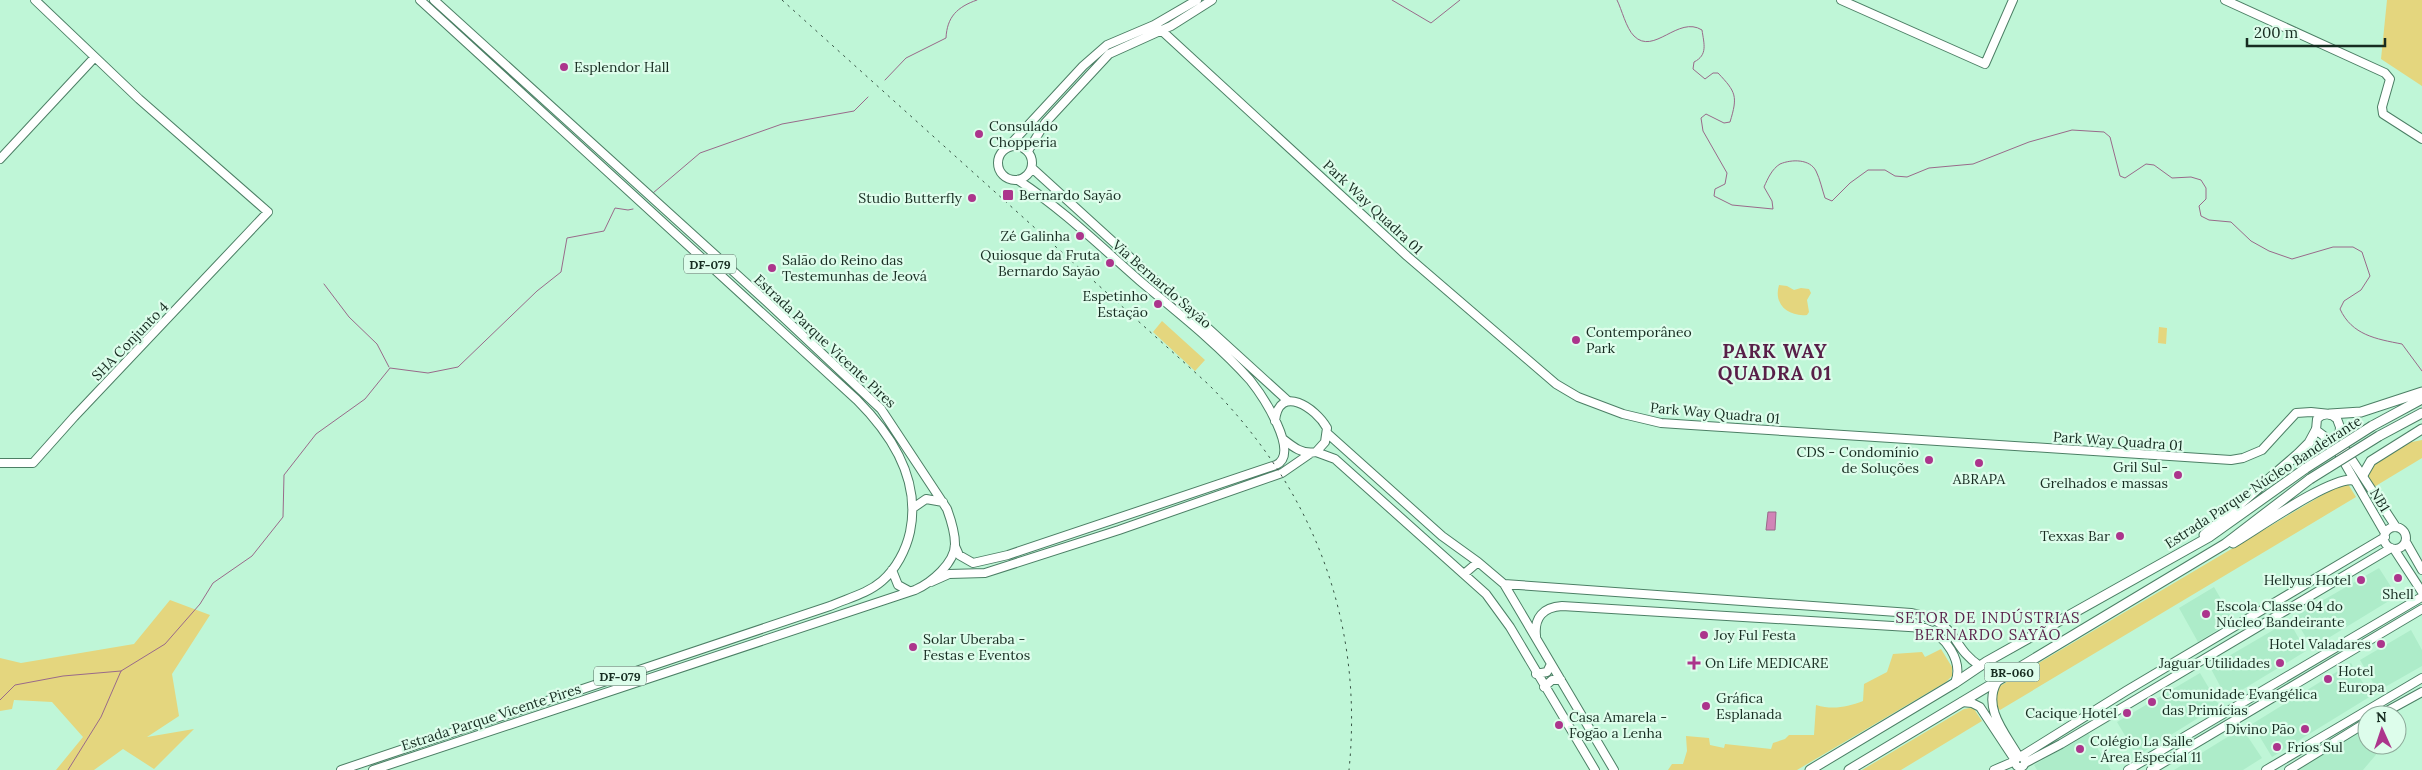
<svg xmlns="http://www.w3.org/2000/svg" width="2422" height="770" font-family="Lora,serif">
<rect width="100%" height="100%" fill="#bff6d7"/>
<path fill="#adecc9" d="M2379 568 2397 596 2312 648 2294 617Z
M2214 587 2233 620 2198 642 2179 608Z
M2289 621 2306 651 2227 699 2210 667Z
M2411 630 2422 650V666L2378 691 2360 660Z
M2351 663 2371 696 2272 757 2252 724Z
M2200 673 2219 705 2137 756 2117 722Z
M2367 726V745H2382L2380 750 2363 770H2297Z
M2242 728 2262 758 2243 770H2174Z
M2088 733 2111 770H2037L2034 765Z"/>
<path fill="#e4d67e" d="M2387 0H2422V86L2381 59Z
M1779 285 1787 286 1794 290 1801 288 1809 289 1811 293 1807 300 1809 312 1807 315C1789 317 1773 305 1779 285Z
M1162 321 1205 360 1195 371 1153 332Z
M2159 327 2167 328 2166 344 2158 343Z
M2422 440V458L2374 487 2367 473 2370 467 2407 443Z
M2341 484H2348L2356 497 2000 710C1993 703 1995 698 1996 689L2000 686Z
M170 600 210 615 172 674 179 716 147 737 194 729 154 769 123 749 94 770H56L83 737 52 702 14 700 12 709 0 711V658L21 663 134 644Z
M1941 649 1952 667V676L1946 682 1797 770H1668L1672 764H1683L1687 751 1686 736 1709 738 1710 745 1724 748 1725 744 1771 749 1773 743 1785 739 1789 735H1814L1816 705C1833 710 1847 707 1863 701L1864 684 1887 672 1893 654 1922 652 1925 657Z
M1970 708 1974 709 1982 721 1901 770H1862L1964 709Z"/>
<path fill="#d184b7" stroke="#996a8a" d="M1768 512H1776L1775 530H1766Z"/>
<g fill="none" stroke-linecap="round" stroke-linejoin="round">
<path stroke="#996a8a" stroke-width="1" d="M1392 0 1431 23 1460 0
M1617 0C1622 10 1626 28 1634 36 1654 56 1678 15 1702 30 1704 44 1708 55 1694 62L1693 69 1705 79 1713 73H1718C1736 92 1738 96 1730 122L1724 123 1706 114 1701 118 1703 131 1727 173 1725 184 1715 189 1714 196 1732 205 1773 209 1772 201 1764 187C1768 178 1772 169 1780 164 1792 159 1810 159 1816 171 1820 179 1822 189 1825 198L1832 201 1850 183 1868 170H1885L1895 176 1907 177 1929 168 1973 164 2029 142 2072 130 2104 132 2110 137 2120 176 2125 178 2146 164 2154 165 2172 178 2191 177 2201 180 2206 188V199L2199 206 2201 216 2209 220 2231 222 2251 241 2269 251 2292 259 2333 247H2353L2362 252 2370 276 2361 290 2344 301 2340 309C2352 335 2376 339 2402 344L2422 371
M885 80 906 58 946 38C947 17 957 7 977 0
M653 193 700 153 782 124 854 111 868 97
M324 284 349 317 377 344 389 367
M0 700 15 685 63 676 121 671
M68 770 101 717 121 671 165 644 200 604 213 583 252 556 283 517 284 475 316 434 365 399 390 368 428 373 458 367 537 291 561 272 567 238 604 231 615 208 628 210 633 209"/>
<g stroke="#4c7f65" stroke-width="10">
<path id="secondary" d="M1841 0 1985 64 2013 0
M2225 0 2385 73 2390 79 2382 107 2383 114 2422 139
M1161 30 1407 256 1556 384 1578 397 1623 414 1661 423 1691 425 2231 460 2243 458 2262 450 2296 413 2311 412 2330 414
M998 163a17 17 0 1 1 34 0a17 17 0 1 1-34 0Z
M1008 147 1083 66 1107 45 1154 25 1197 0
M1028 151 1045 123 1109 54 1171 26 1212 0
M0 159 94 58
M1032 168 1288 401
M1275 421C1279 383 1316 408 1327 428L1325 442 1316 452C1303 455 1293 447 1283 439
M1327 433 1442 536 1478 562 1504 584 1614 770
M1316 452 1335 459 1486 594 1510 627 1595 770
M0 463H33L74 417 268 212 139 99 35 0
M2384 538a11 11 0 1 1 22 0a11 11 0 1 1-22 0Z
M2385 533 2333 443 2316 430 2317 419C2323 413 2331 413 2337 419L2340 427 2339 440 2396 527
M2406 542 2422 570
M955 546 959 555 973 563 1008 555 1276 465C1301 453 1262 395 1250 380 1218 344 1177 312 1140 281 1100 246 1062 209 1018 180
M2394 549 2422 592
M1464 574 1478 562
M931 582 949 574 985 573 1119 530 1282 473 1311 453
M1504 584 1911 613C1962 623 1948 645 1980 666
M1536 636C1534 618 1543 607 1562 606L1925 628C1945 635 1964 661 1955 683
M1536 674 1547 672 1551 664
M1997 682C1982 708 2006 734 2019 757
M1544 687 1552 680H1561
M1962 702 1972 703 1980 707 2015 760
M2380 715 2422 692
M2015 762a5 5 0 1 1 10 0a5 5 0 1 1-10 0Z
M2020 757 2126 691 2385 537
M2025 763 2061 744 2391 548
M1994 770 2015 761
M2128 770 2420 598
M2151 770 2422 609
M2266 770 2422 678
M2289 770 2367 722"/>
</g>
<g stroke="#4c7f65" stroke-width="10">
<path id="primary" d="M913 508 926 499 943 502
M892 570 898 585 909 591
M341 770 830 606C848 598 867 594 882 581 896 569 906 550 910 532 921 480 892 435 857 400L420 0
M373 770 915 590C931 583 955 563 955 544 955 532 951 520 947 509L881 409 766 301 434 0"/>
</g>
<g stroke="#4c7f65" stroke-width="11">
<path id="highway" d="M2330 414 2361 412 2422 392
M2372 426 2422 399
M2379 436 2422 413
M2363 475 2371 461 2422 429
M2204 535 2298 454 2309 443 2316 430
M2233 543C2257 529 2330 477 2353 480
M1810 770 1955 683 1986 662 2209 537 2306 468
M1849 770 2225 544 2310 479"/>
</g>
<use href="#secondary" stroke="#fff" stroke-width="8"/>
<use href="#primary" stroke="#fff" stroke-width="8"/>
<use href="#highway" stroke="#fff" stroke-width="9"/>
<path stroke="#385445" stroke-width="1" stroke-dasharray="2.5 5" stroke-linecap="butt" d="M782 0 1208 384C1313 489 1364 621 1349 770"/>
<g stroke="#4c7f65" stroke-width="11" stroke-linecap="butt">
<path id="highway-bridge" d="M2306 468 2372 426
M2310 479 2379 436"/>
</g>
<use href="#highway-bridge" stroke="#fff" stroke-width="9"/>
</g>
<g fill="#ac358c" stroke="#ddfdeb" stroke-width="2">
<circle cx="564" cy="67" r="5"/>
<circle cx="979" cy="134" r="5"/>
<rect x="1002" y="189" width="12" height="12" rx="2.5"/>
<circle cx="972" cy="198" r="5"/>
<circle cx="1080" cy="236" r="5"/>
<circle cx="1110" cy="263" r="5"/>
<circle cx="772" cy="268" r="5"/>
<circle cx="1158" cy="304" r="5"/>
<circle cx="1576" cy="340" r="5"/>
<circle cx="1929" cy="460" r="5"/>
<circle cx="1979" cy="463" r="5"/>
<circle cx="2178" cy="475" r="5"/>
<circle cx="2120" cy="536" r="5"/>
<circle cx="2398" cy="578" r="5"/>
<circle cx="2361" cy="580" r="5"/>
<circle cx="2206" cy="614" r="5"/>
<circle cx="1704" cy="635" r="5"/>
<circle cx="2381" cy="644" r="5"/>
<circle cx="913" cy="647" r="5"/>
<path d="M1691.5 655.5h5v5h5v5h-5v5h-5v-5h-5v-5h5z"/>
<circle cx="2280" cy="663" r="5"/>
<circle cx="2328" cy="679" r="5"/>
<circle cx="2152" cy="702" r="5"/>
<circle cx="1706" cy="706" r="5"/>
<circle cx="2127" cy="713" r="5"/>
<circle cx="1559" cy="725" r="5"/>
<circle cx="2305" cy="729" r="5"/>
<circle cx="2277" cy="747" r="5"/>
<circle cx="2080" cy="749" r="5"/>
</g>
<g text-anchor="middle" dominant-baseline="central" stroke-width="4.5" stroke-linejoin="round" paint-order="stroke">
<g fill="#ddfdeb" stroke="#526b5e" stroke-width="1">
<rect x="684" y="254.5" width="52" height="19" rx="4"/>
<rect x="1984.5" y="662.5" width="55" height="19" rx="4"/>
<rect x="594" y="666.5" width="52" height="19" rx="4"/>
</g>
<g font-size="12" font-weight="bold" fill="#172c21">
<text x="710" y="264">DF-079</text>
<text x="2012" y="672">BR-060</text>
<text x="620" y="676">DF-079</text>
</g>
<g font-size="14" fill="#172c21" stroke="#ddfdeb" text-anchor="start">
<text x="574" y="67">Esplendor Hall</text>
<text x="989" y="126">Consulado<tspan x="989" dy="16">Chopperia</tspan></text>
<text x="1019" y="195">Bernardo Sayão</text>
<text x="962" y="198" text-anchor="end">Studio Butterfly</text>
<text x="1070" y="236" text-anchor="end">Zé Galinha</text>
<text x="1100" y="255" text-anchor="end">Quiosque da Fruta<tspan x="1100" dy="16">Bernardo Sayão</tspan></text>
<text x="782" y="260">Salão do Reino das<tspan x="782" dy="16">Testemunhas de Jeová</tspan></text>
<text x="1148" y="296" text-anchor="end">Espetinho<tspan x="1148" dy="16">Estação</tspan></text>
<text x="1586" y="332">Contemporâneo<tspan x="1586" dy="16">Park</tspan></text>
<text x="1919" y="452" text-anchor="end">CDS - Condomínio<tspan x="1919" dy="16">de Soluções</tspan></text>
<text x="2168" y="467" text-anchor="end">Gril Sul-<tspan x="2168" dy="16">Grelhados e massas</tspan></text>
<text x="1979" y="479" text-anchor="middle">ABRAPA</text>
<text x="2110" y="536" text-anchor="end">Texxas Bar</text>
<text x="2351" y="580" text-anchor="end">Hellyus Hotel</text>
<text x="2398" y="594" text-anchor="middle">Shell</text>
<text x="2216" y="606">Escola Classe 04 do<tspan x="2216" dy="16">Núcleo Bandeirante</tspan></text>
<text x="1714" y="635">Joy Ful Festa</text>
<text x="923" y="639">Solar Uberaba -<tspan x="923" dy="16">Festas e Eventos</tspan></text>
<text x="2371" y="644" text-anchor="end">Hotel Valadares</text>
<text x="1705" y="663">On Life MEDICARE</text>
<text x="2270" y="663" text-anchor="end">Jaguar Utilidades</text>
<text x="2338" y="671">Hotel<tspan x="2338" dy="16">Europa</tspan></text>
<text x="2162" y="694">Comunidade Evangélica<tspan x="2162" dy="16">das Primícias</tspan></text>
<text x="1716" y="698">Gráfica<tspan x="1716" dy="16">Esplanada</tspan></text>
<text x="2117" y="713" text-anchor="end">Cacique Hotel</text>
<text x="1569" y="717">Casa Amarela -<tspan x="1569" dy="16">Fogão a Lenha</tspan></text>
<text x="2295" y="729" text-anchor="end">Divino Pão</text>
<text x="2090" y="741">Colégio La Salle<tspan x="2090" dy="16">- Área Especial 11</tspan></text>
<text x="2287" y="747">Frios Sul</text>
</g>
<g font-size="14" fill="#172c21" stroke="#ddfdeb">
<text transform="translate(1373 207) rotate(43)">Park Way Quadra 01</text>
<text transform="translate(1162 284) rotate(41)">Via Bernardo Sayão</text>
<text transform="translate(130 341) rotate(-46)">SHA Conjunto 4</text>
<text transform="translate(825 341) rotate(43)">Estrada Parque Vicente Pires</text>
<text transform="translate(1715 413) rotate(5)">Park Way Quadra 01</text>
<text transform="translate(2118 441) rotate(4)">Park Way Quadra 01</text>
<text transform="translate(2263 482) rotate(-33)">Estrada Parque Núcleo Bandeirante</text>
<text transform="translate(2380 500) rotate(59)">NB1</text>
<text transform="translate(491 717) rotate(-18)">Estrada Parque Vicente Pires</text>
</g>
<g font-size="15" letter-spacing="1" fill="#581f48" stroke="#ddfdeb">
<text x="1988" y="617">SETOR DE INDÚSTRIAS<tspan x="1988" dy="17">BERNARDO SAYÃO</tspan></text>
</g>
<g font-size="19" font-weight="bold" letter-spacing="1" fill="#581f48" stroke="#ddfdeb">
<text x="1775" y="351">PARK WAY<tspan x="1775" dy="22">QUADRA 01</tspan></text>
</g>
</g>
<g transform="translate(2382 730) rotate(357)"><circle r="24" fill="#ddfdeb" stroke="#8ea99a"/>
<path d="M0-4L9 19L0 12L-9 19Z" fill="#ac358c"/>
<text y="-8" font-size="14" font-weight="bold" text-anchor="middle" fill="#172c21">N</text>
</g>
<path d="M2247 38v8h138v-8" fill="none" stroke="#172c21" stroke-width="2.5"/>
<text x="2254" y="38" font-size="15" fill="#172c21" stroke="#ddfdeb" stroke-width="4" paint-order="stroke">200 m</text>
</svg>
